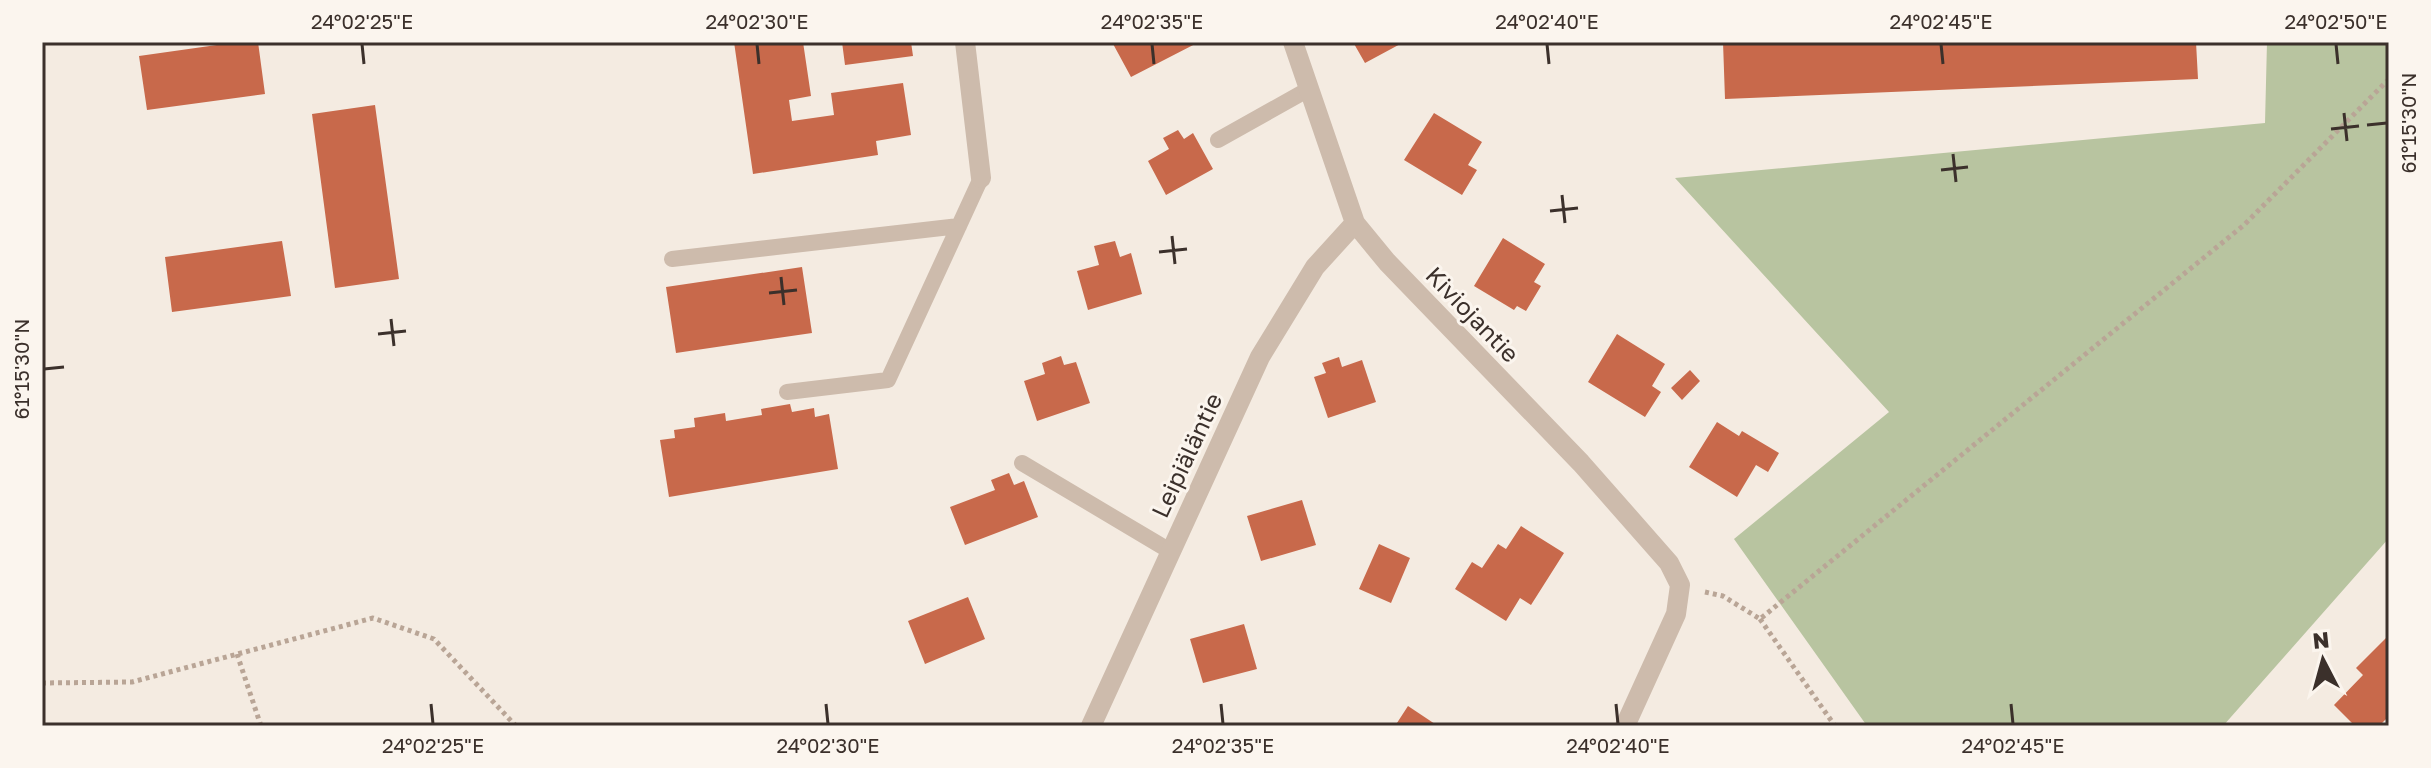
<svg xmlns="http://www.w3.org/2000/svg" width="2431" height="768" font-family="'Golos Text',sans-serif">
<rect width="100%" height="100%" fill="#f4ebe1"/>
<path fill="#b8c4a0" d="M2267 42H2389V538L2223 726H1867L1734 539 1889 412 1675 178 2265 123Z"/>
<path fill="#c8694b" d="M238 42H258L265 94 147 110 139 56Z
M734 42H803L811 96 789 100 792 121 834 115 831 93 903 83 911 135 876 141 878 155 753 174Z
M842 42H911L913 56 845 65Z
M1112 42H1199L1131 77Z
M1353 42H1404L1365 63Z
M1723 42H1951V45L1962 44 1961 42H2196L2198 79 1725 99Z
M375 105 399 279 335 288 312 114Z
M1434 113 1482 142 1468 165 1477 170 1462 195 1404 160Z
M1178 130 1184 139 1193 133 1213 169 1166 195 1148 161 1169 149 1163 138Z
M1503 238 1545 264 1534 282 1541 286 1526 311 1517 306 1514 310 1474 286Z
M282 241 291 296 172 312 165 257Z
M1115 241 1120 257 1131 253 1142 294 1088 310 1077 271 1099 265 1094 246Z
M802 267 812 333 676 353 666 287Z
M1617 334 1665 364 1652 386 1661 392 1645 417 1588 382Z
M1061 356 1064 365 1076 362 1090 403 1037 421 1024 381 1045 374 1042 363Z
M1339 357 1342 367 1362 360 1376 402 1328 418 1314 377 1326 373 1322 363Z
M1690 370 1700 381 1682 400 1671 388Z
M790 404 792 412 814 408 815 417 829 414 838 469 669 497 660 440 675 438 674 430 695 427 694 418 725 413 726 421 762 415 761 409Z
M1717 422 1739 436 1742 431 1779 453 1768 472 1756 465 1737 497 1689 467Z
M1009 473 1014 485 1024 481 1038 517 965 545 950 507 995 490 991 480Z
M1302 500 1316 545 1261 561 1247 516Z
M1521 526 1564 553 1531 605 1520 598 1506 621 1455 589 1472 562 1482 568 1498 544 1506 549Z
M1379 544 1410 558 1391 603 1359 589Z
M968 597 985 639 925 664 908 621Z
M1244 624 1257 669 1203 683 1190 639Z
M2389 635V716L2379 726H2355L2334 705 2363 675 2356 668Z
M1408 706 1438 726H1395Z"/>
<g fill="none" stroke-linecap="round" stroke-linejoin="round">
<path stroke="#b9a596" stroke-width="5" stroke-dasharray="4 4" stroke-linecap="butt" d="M1705 592 1723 596 1760 619 2244 225 2389 79
M1760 619 1835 726
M237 654 261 726
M42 683 132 682 373 618 434 639 516 726"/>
<path stroke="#cdbbac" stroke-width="16" d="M1218 140 1309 89
M672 259 959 226
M787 392 888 380 981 178
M1022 463 1170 551"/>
<path stroke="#cdbbac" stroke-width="20" d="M965 42 981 178
M1293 42 1355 223 1387 262 1581 463 1669 563 1680 585 1676 614 1625 726
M1091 726 1260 357 1315 267 1355 223"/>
</g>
<path fill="none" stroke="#3b302b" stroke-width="3" d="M362 44 364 64M757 44 759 64M1152 44 1154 64M1547 44 1549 64M1941 44 1943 64M2336 44 2338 64M2344 113 2347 141M2367 125 2387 123M2331 129 2359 126M1953 154 1956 182M1941 170 1968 167M1562 195 1565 223M1550 211 1578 208M1172 236 1175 264M1159 252 1187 249M781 277 784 305M769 293 797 290M391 319 394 346M378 334 406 331M44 369 64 367M431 704 433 724M826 704 828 724M1221 704 1223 724M1616 704 1618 724M2011 704 2013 724"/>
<g text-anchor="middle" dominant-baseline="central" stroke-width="6" stroke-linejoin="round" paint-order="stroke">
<g font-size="24" fill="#3b302b" stroke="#fbf5ee">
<text transform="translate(1473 314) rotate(46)">Kiviojantie</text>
<text transform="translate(1186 455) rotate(-65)">Leipiäläntie</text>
</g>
</g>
<rect width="2431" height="768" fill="none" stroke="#fbf5ee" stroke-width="88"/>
<g transform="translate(2323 660) rotate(354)" stroke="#fbf5ee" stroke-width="6" paint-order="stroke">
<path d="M0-6L14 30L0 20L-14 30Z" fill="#3b302b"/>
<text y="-12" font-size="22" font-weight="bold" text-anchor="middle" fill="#3b302b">N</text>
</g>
<rect x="44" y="44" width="2343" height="680" fill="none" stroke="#3b302b" stroke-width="3"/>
<g font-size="20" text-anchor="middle" fill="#3b302b">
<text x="362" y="29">24°02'25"E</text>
<text x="757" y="29">24°02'30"E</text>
<text x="1152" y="29">24°02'35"E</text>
<text x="1547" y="29">24°02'40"E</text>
<text x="1941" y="29">24°02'45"E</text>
<text x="2336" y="29">24°02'50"E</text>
<text transform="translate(2409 123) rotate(-90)" y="7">61°15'30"N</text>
<text transform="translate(22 369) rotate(-90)" y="7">61°15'30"N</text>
<text x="433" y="753">24°02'25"E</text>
<text x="828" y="753">24°02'30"E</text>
<text x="1223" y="753">24°02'35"E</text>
<text x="1618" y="753">24°02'40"E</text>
<text x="2013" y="753">24°02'45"E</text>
</g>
</svg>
